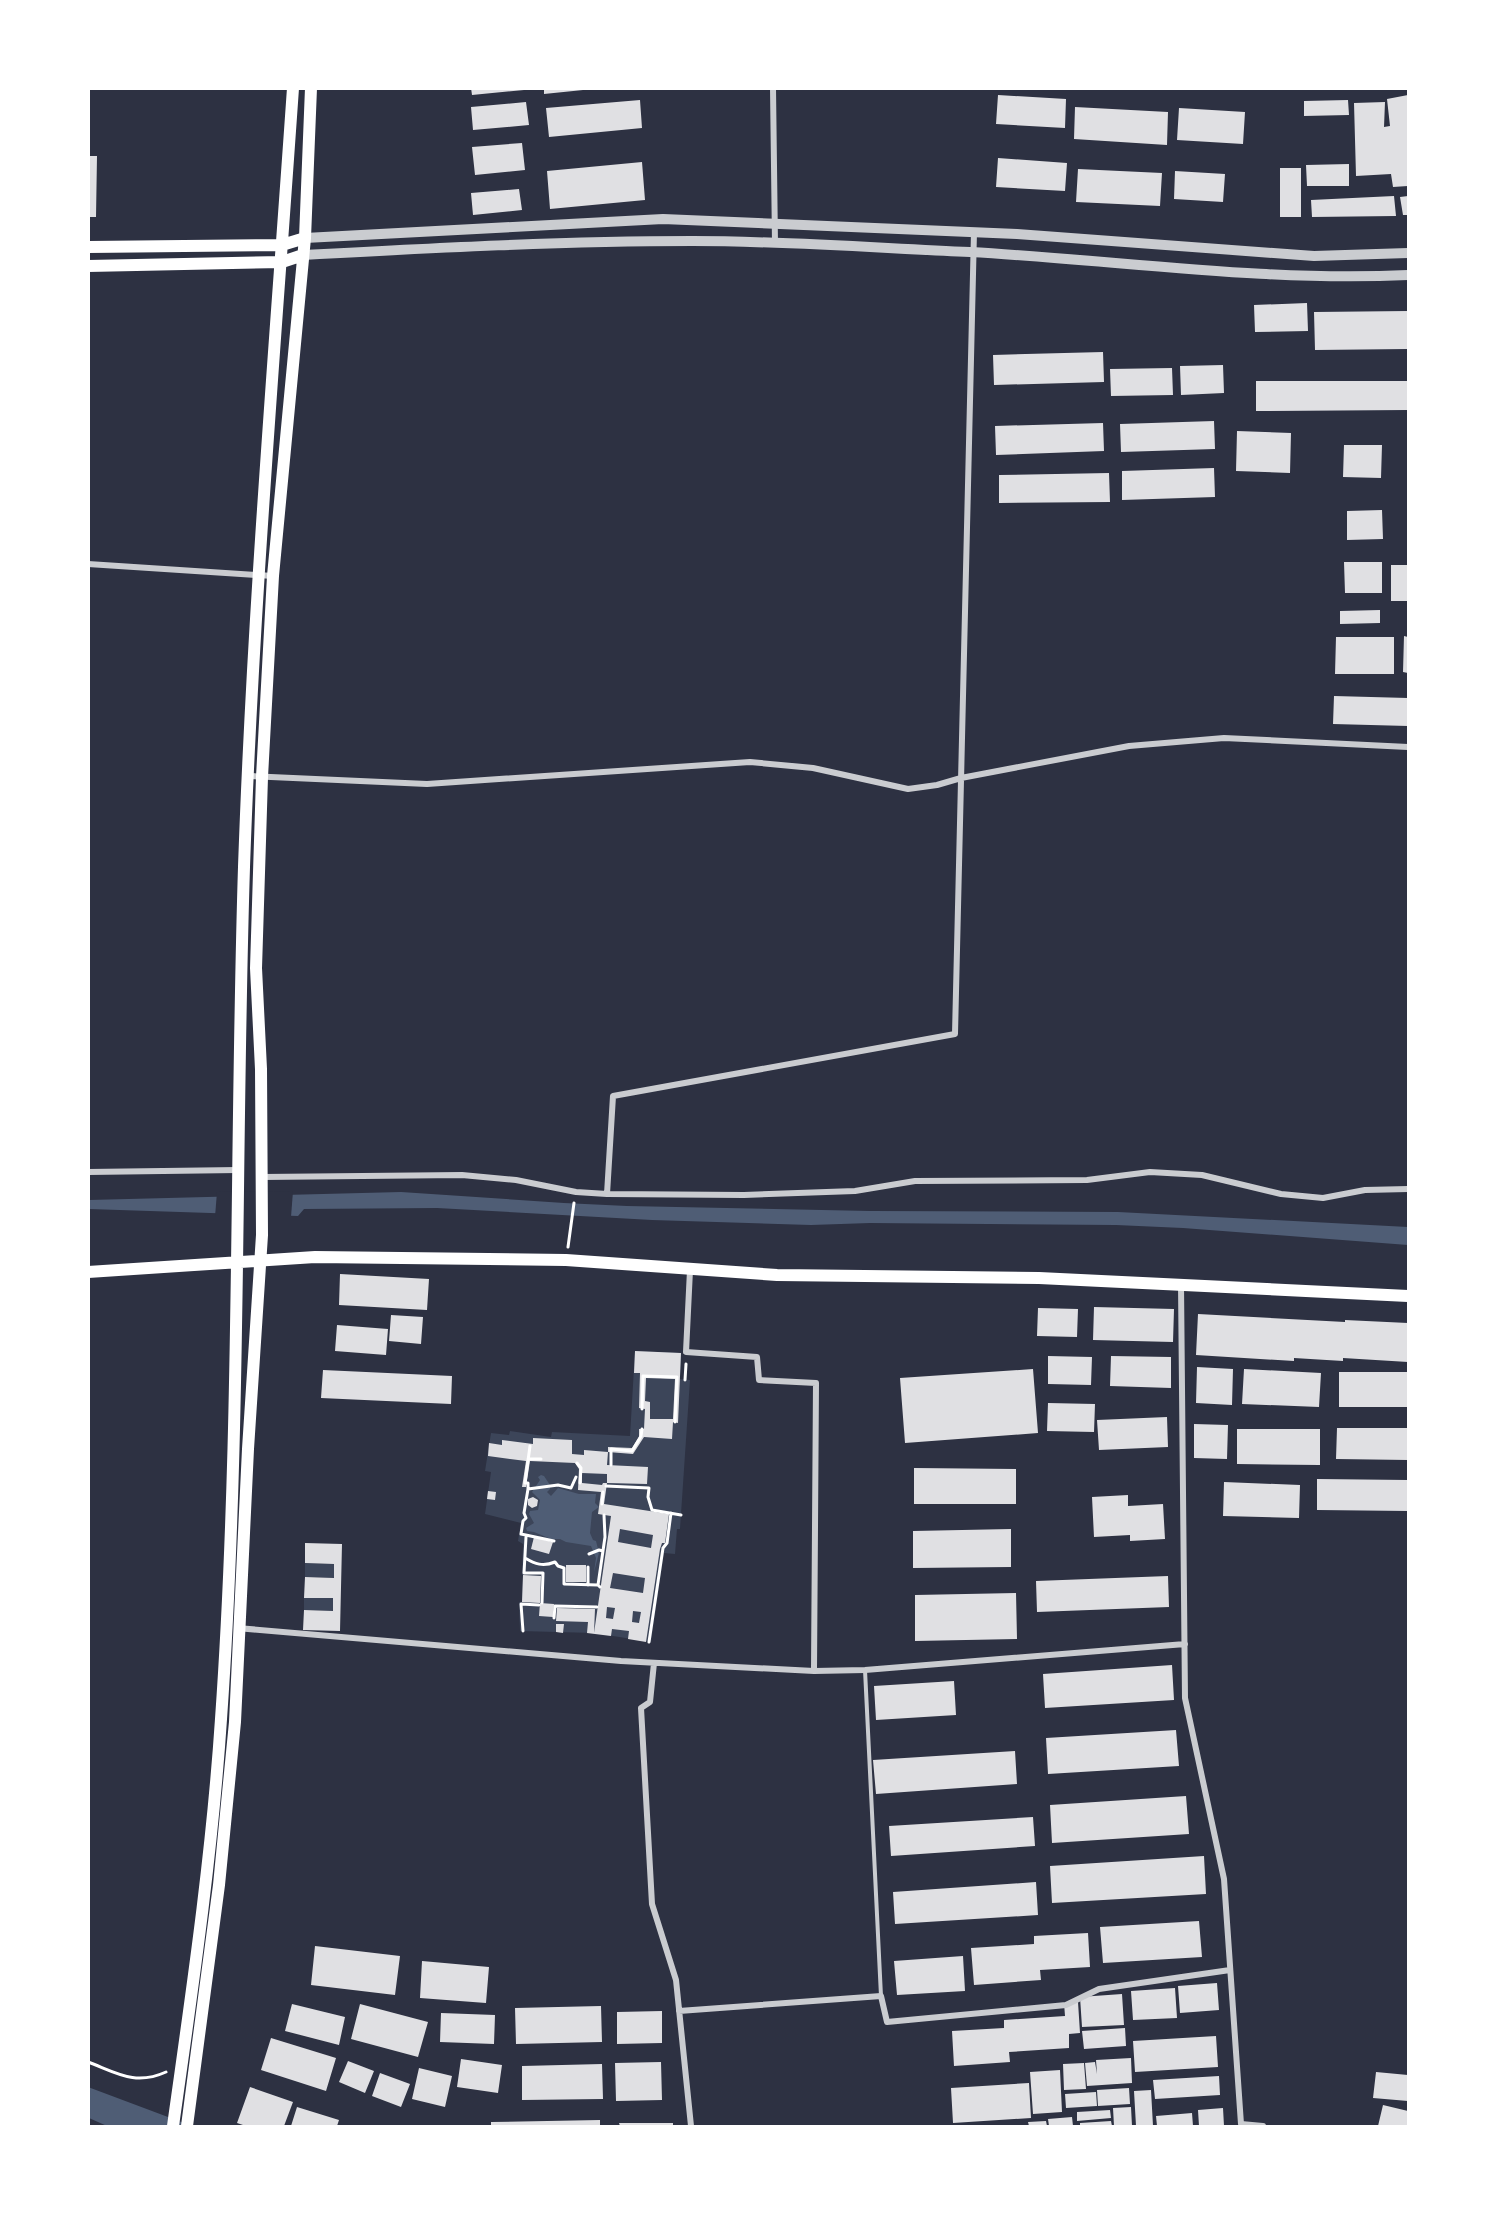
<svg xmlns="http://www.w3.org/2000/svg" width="1497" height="2215" font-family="'Roboto Serif',serif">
<rect width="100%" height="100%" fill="#2d3142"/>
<path fill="#3c4559" d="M635 1351 681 1353 680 1379 690 1380 680 1529H677L675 1554 664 1553 651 1642 594 1633 520 1631 519 1602H522L523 1575H522L523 1544 518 1541 521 1523 485 1514 491 1472 485 1471 491 1433 509 1435 510 1431 551 1437 552 1432 630 1436Z
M305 1563 334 1564V1578L305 1577Z
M304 1598H333V1611L304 1610Z"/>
<path fill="#4f5d75" d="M401 1192 564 1203 627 1206 870 1211 1118 1212 1408 1227V1245L1183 1228 1116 1225 870 1223 811 1225 652 1220 437 1208 304 1209 298 1216 89 1209V1200Z
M541 1475 544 1476 550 1485V1489L547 1492 551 1496 558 1488 579 1494H596L595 1503 599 1507 592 1512 590 1533 593 1540 596 1541 599 1553 594 1572 596 1558 591 1546 566 1542 560 1539H551L534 1532 527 1531 526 1528 534 1523 529 1514 530 1511 538 1510 540 1500 532 1492 540 1480 538 1477Z
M88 2087 192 2126H107L89 2118Z"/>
<path fill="#2d3142" d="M293 1191 291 1217H215L217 1192Z"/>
<path fill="#e0e0e3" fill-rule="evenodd" d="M471 88H524V90L472 95Z
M544 88H583V90L544 94Z
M998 95 1066 99 1065 128 996 124Z
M1408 95V186L1393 187 1391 174 1356 176 1354 103 1385 102 1384 127 1390 126 1387 99Z
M640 100 642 128 549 137 546 108Z
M1348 100 1349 115 1304 116V101Z
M526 102 529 125 473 130 471 107Z
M1075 107 1168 112 1167 145 1074 139Z
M1179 108 1245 112 1243 144 1177 140Z
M522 143 525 170 475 175 472 147Z
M88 156H97L96 217H88Z
M998 158 1067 163 1065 191 996 187Z
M642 162 645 200 550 209 547 171Z
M1349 164V186H1307L1306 165Z
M1280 168H1301V217H1280Z
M1078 169 1162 173 1160 206 1076 202Z
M1175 171 1225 174 1223 202 1174 199Z
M519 189 522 210 473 215 471 193Z
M1394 196 1396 216 1312 217 1311 200Z
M1408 196V215H1403L1400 197Z
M1307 303 1308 331 1255 332 1254 305Z
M1408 311V349L1315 350 1314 312Z
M1103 352 1104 382 994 385 993 355Z
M1223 365 1224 393 1181 395 1180 366Z
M1172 368 1173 395 1111 396 1110 369Z
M1256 381H1408V410L1256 411Z
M1214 421 1215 449 1121 452 1120 424Z
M1103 423 1104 451 996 455 995 426Z
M1237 431 1291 433 1290 473 1236 471Z
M1344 445H1382L1381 478 1343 477Z
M1214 468 1215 497 1122 500V471Z
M1109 473 1110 502 999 503V475Z
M1382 510 1383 539 1347 540V511Z
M1344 562H1382V593H1345Z
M1391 565H1408V601H1391Z
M1380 610V623L1340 624V611Z
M1404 636 1408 637V673L1403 672Z
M1336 637H1394V674H1335Z
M1334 696 1408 698V726L1333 724Z
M340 1274 429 1279 427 1310 339 1305Z
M1094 1307 1174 1309 1173 1342 1093 1340Z
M1038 1308 1078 1309 1077 1337 1037 1336Z
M1198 1314 1345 1322V1320L1408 1323V1362L1343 1358V1361L1294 1358V1361L1196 1355Z
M391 1315 423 1317 421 1344 389 1341Z
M337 1325 388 1329 386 1355 335 1351Z
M635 1351 681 1353 678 1423 673 1422 672 1439 644 1437 633 1454 608 1452 607 1465 648 1467 647 1484 607 1483V1474L582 1473V1483L602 1485 603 1483H607L604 1504 669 1514 665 1543H662L660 1549 646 1642 628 1639 629 1631 612 1629 611 1636 587 1633 588 1622 556 1621 557 1608 595 1609 594 1633 611 1516 598 1514 601 1492 578 1490 579 1469 575 1463 530 1461 526 1487H522L526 1461 488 1456 489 1443 502 1445V1440L533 1444V1438L572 1440V1454L584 1455V1450L608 1452V1447L632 1448 639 1437V1429H644L645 1409 639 1408 640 1373H634ZM646 1378 675 1379 673 1419H650V1402L645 1401ZM620 1529 653 1535 651 1548 618 1542ZM613 1573 645 1578 643 1593 610 1588ZM607 1607 615 1608 613 1619 606 1618ZM633 1611 641 1612 639 1623 632 1622Z
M1048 1356 1092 1357 1091 1385 1048 1384Z
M1111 1356 1171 1357V1388L1110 1386Z
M1197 1367 1233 1369 1232 1405 1196 1403Z
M1033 1369 1038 1433 905 1443 900 1378Z
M1244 1369 1321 1373 1319 1407 1242 1404Z
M323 1370 452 1376 451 1404 321 1398Z
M1339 1372H1408V1407H1339Z
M1048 1403 1095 1404 1094 1432 1047 1431Z
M1167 1417 1168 1447 1099 1450 1097 1420Z
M1194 1424 1228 1425 1227 1459 1194 1458Z
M1337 1428H1408V1460L1336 1459Z
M1237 1429H1320V1465L1237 1464Z
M914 1468 1016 1469V1504H914Z
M1317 1479 1408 1480V1511L1317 1510Z
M1224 1482 1300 1485 1299 1518 1223 1516Z
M488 1491 496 1492 495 1500 487 1499Z
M1128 1495V1506L1163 1504 1165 1539 1130 1541V1535L1094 1537 1092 1497Z
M533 1497 538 1500 537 1506 532 1508 528 1505V1499Z
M1011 1529V1567L913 1568V1531Z
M534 1537 553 1542 549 1554 531 1549Z
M305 1543 342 1544 340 1631 303 1630 304 1610 333 1611V1598H304L305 1577 334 1578V1564L305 1563Z
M566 1565H586V1582H566Z
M523 1575 541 1576 540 1603 554 1604 553 1617 539 1616 540 1603 522 1602Z
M1168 1576 1169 1607 1037 1612 1036 1581Z
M1016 1593 1017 1639 915 1641V1595Z
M556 1624H564L563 1633 556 1632Z
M1172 1665 1174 1700 1045 1708 1043 1674Z
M954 1681 956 1715 876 1720 874 1686Z
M1176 1730 1179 1766 1048 1774 1046 1738Z
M1015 1751 1017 1784 876 1794 873 1760Z
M1186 1796 1189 1834 1052 1843 1050 1805Z
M1033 1817 1035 1846 891 1856 889 1826Z
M1204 1856 1206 1894 1052 1903 1050 1866Z
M1036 1882 1038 1915 895 1924 893 1892Z
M1199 1921 1202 1957 1103 1963 1100 1927Z
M1088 1933 1090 1967 1040 1970 1041 1980 974 1985 971 1948 1034 1944V1936Z
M315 1946 400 1956 395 1995 311 1985Z
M963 1956 965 1991 897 1995 894 1961Z
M422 1961 489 1967 486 2003 420 1998Z
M1217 1983 1219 2010 1180 2013 1178 1986Z
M1175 1988 1177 2018 1133 2020 1131 1991Z
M1122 1994 1124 2025 1082 2027 1080 1997Z
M1078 2002 1080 2033 1069 2034V2048L1009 2052 1010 2062 954 2066 952 2031 1004 2028V2020L1065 2016 1064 2003Z
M292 2004 345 2017 339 2045 285 2031Z
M360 2004 428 2022 418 2057 351 2039Z
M601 2006 602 2042 516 2044 515 2008Z
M662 2011V2043L617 2044V2012Z
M441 2013 495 2015 494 2044 440 2042Z
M1125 2028 1126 2046 1084 2049 1082 2031Z
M1216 2036 1218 2067 1135 2072 1133 2041Z
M271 2038 336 2058 326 2091 261 2070Z
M1131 2058 1132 2083 1087 2086 1085 2063 1095 2062 1097 2074 1096 2060Z
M461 2059 502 2065 498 2093 457 2087Z
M348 2061 374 2071 365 2093 339 2082Z
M661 2062 662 2100 616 2101 615 2063Z
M1084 2063 1086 2089 1064 2090 1063 2064Z
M602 2064 603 2099 522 2100V2066Z
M419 2068 452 2076 445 2107 412 2099Z
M1060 2070 1062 2112 1033 2114 1030 2072Z
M1376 2072 1408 2075V2101L1373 2098Z
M380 2073 410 2084 401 2107 372 2096Z
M1219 2076 1220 2095 1155 2099 1153 2080Z
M1029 2083 1031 2118 953 2123 951 2088Z
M250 2087 293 2102 284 2126H246L237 2123Z
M1129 2088 1130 2104 1098 2106 1097 2090Z
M1151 2090 1153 2126H1136L1134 2091Z
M1096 2092 1097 2106 1066 2108 1065 2094Z
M1383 2105 1408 2111V2126H1378Z
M297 2107 339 2120 337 2126H291Z
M1131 2107 1132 2126H1114L1113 2108Z
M1223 2108 1224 2126H1199L1198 2110Z
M1110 2110 1111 2118 1077 2121V2112Z
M1192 2113 1193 2126H1157L1156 2116Z
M1072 2117 1073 2126H1049L1048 2119Z
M600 2120V2126H491V2122Z
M1046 2121 1047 2126H1029L1028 2122Z
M1111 2121 1112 2126H1080V2123Z
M619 2123H673V2126H620Z"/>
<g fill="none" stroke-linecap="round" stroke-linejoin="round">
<path stroke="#fff" stroke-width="3" d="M568 1247 574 1203
M685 1380 686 1364
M642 1409 643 1376 677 1377 675 1422
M528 1459H541
M577 1463 581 1468 580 1483
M611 1465V1449L632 1451 641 1436 642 1429
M606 1486 649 1488 648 1497 652 1510 681 1515
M528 1489V1483H525L530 1446
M602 1504 603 1492
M526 1537 524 1573H543L542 1603
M554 1541 521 1534 523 1521 526 1518 524 1513 528 1489 558 1485 571 1488 576 1477
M589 1554 599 1550 603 1551
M525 1558C535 1564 543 1567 555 1562L558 1566 564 1568V1584L598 1585
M588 1585V1567
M600 1587 598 1585 605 1537 604 1515
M554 1618 555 1606 597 1607
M523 1631 521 1604 539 1605
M649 1642 663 1548 667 1543 671 1513
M88 2062C117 2073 135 2086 166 2072"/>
<path stroke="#caccd0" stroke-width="4" d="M865 1670 881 1996"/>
<path stroke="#caccd0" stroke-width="6" d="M773 88 775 244
M88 564 273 576
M248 776 427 784 750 762 813 768 908 789 937 785 961 778 1129 746 1224 738 1408 747
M88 1172 238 1170
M262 1177 462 1175 516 1180 576 1192 607 1194 744 1195 855 1191 915 1181 1087 1180 1150 1172 1202 1175 1281 1194 1323 1198 1365 1190 1408 1189
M607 1194 613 1096 955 1034 974 232
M690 1270 686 1352 757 1357 759 1380 816 1383 814 1671
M1181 1284 1185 1698 1224 1879 1241 2124 1263 2126
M237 1628 621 1661 814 1671 865 1670 1185 1644
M654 1663 650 1702 641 1708 652 1904 676 1980 691 2126
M679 2011 881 1996 887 2022 1066 2005 1099 1989 1230 1970"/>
<path stroke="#caccd0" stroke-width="10" d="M305 238 663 219 1017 234 1314 256 1408 253
M303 255C433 248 563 241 692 241 785 241 878 248 970 252 1116 260 1262 282 1408 275"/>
<path stroke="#fff" stroke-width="12" d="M88 247 282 245 305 238
M88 266 282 262 303 255
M88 1272 315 1257 566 1260 777 1275 1039 1278 1408 1296
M173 2126C192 1991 212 1855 221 1719 241 1435 235 1151 244 867 253 607 275 348 293 88
M187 2126 219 1885 235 1722 248 1449 262 1235 261 1069 256 968 262 777 273 576 305 238 311 88"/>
</g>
<rect width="1497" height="2215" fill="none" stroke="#ffffff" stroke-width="180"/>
</svg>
